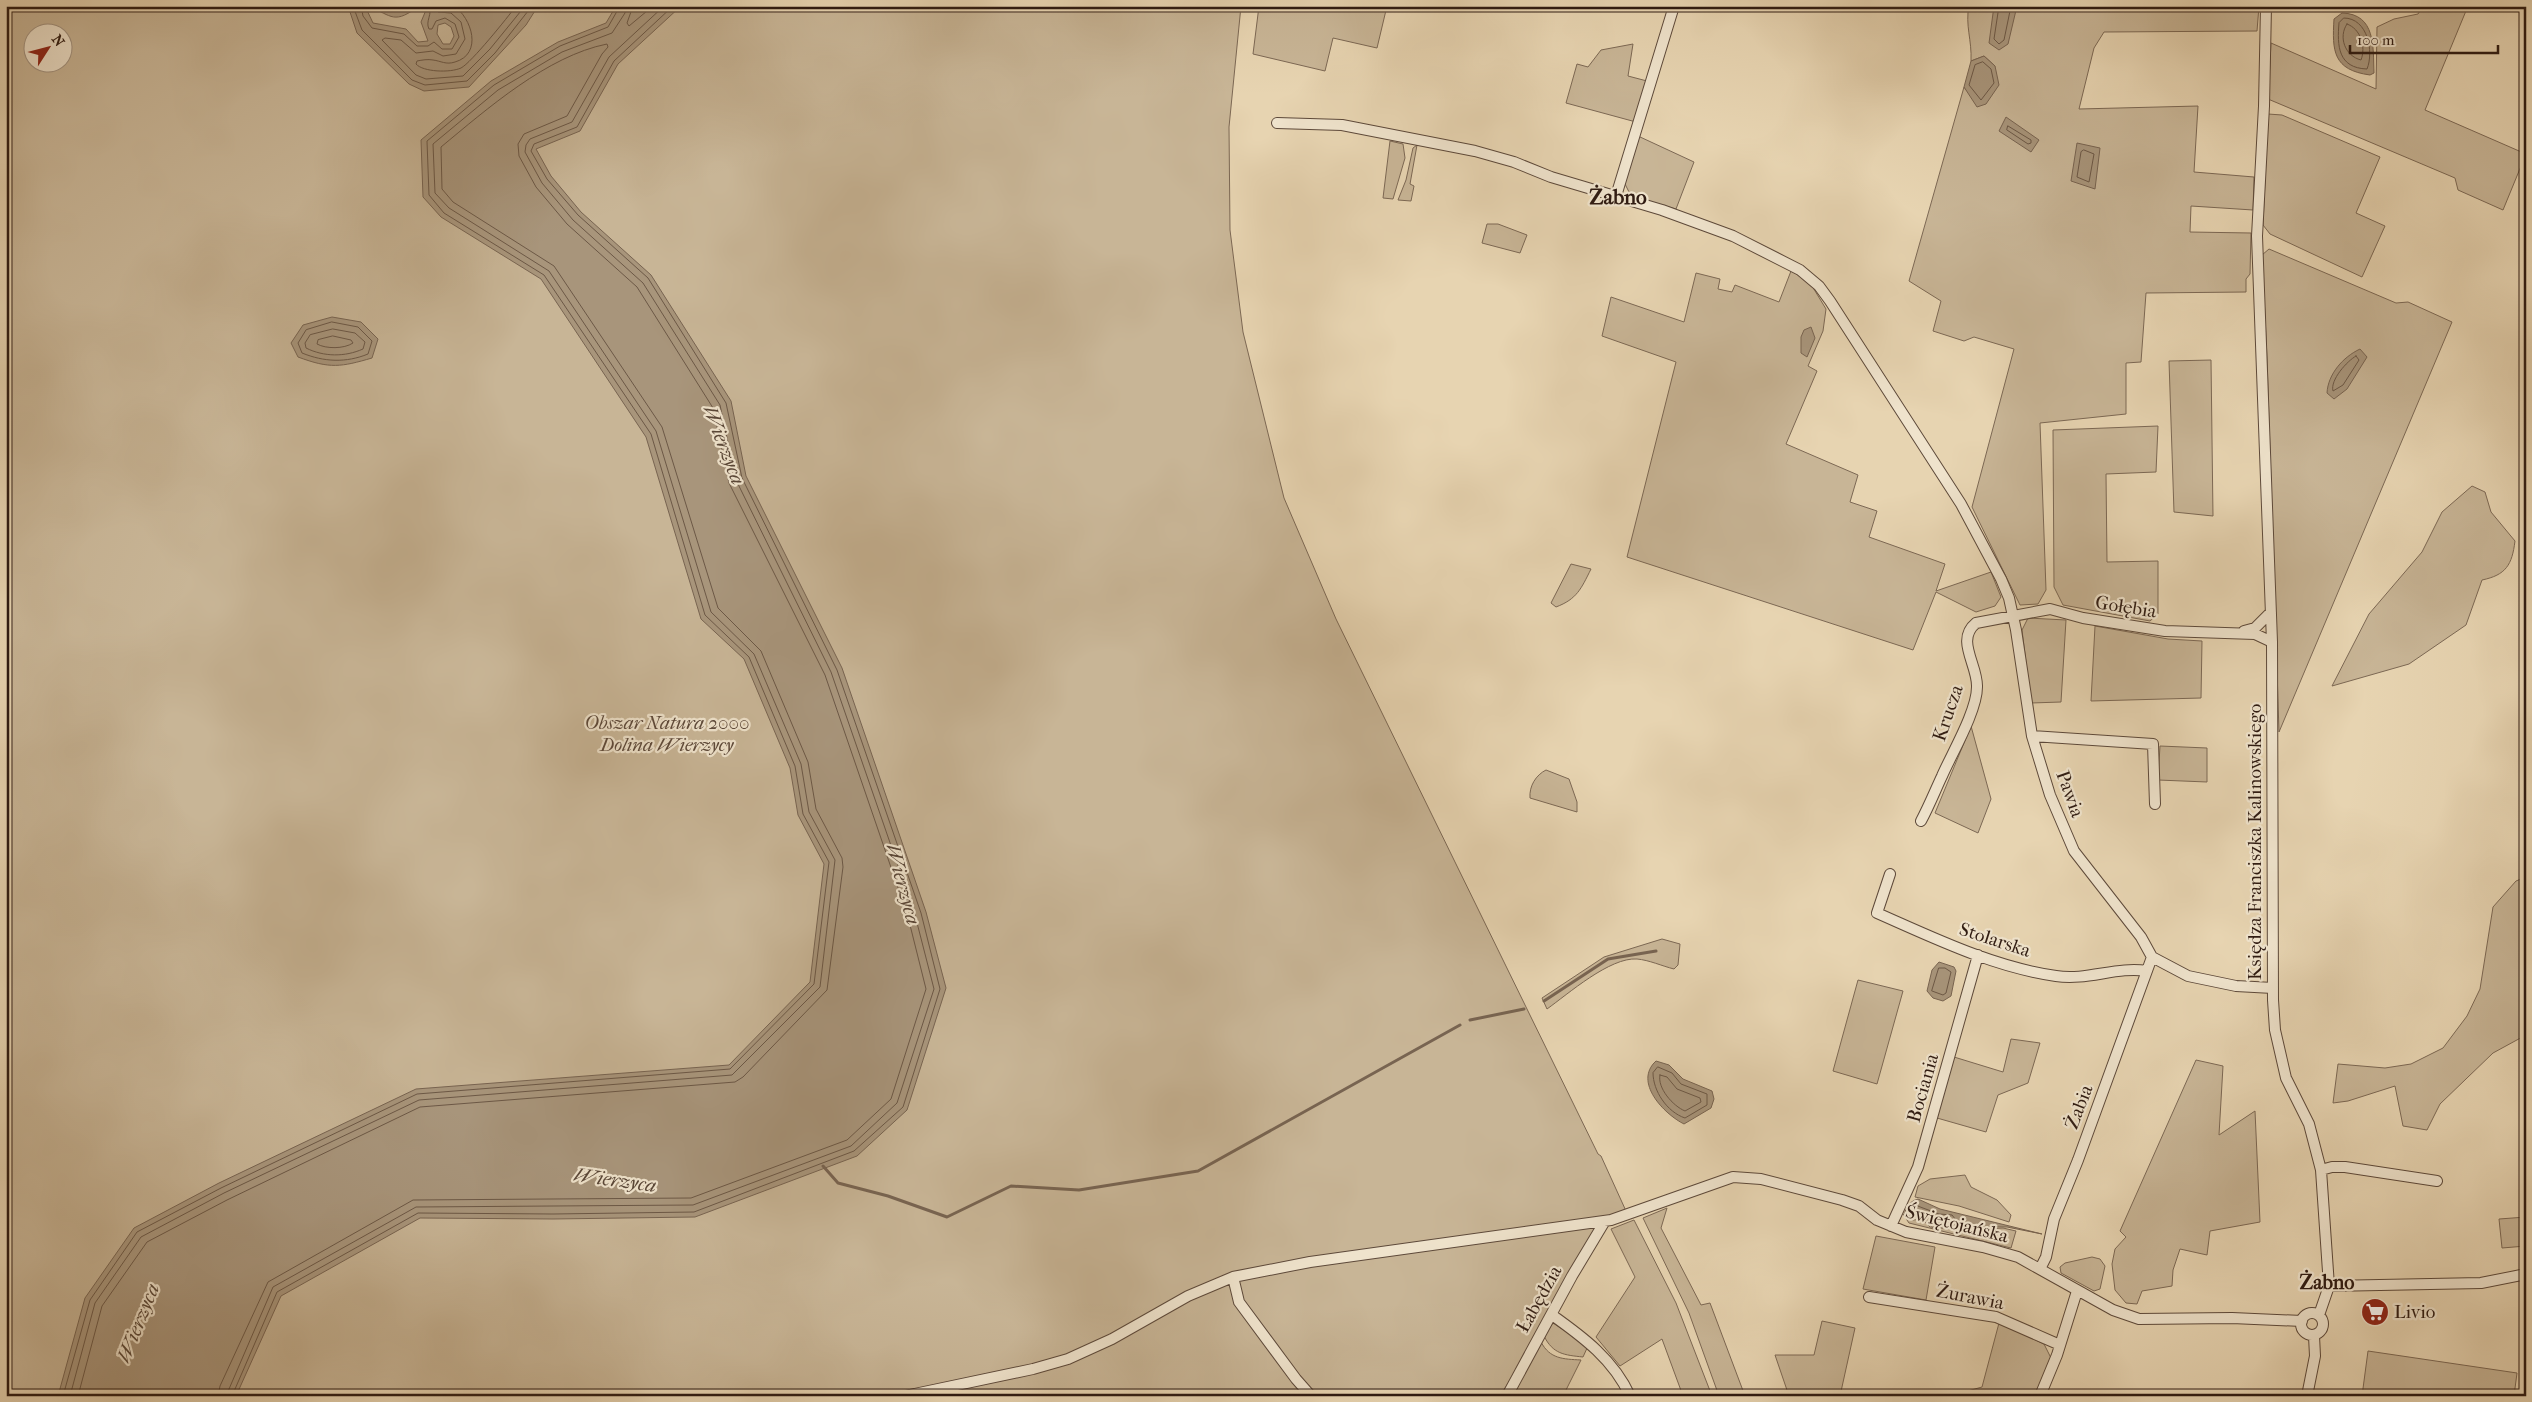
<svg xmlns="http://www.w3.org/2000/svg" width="2532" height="1402" font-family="'IM FELL French Canon',serif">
<rect width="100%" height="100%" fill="#e7d4b1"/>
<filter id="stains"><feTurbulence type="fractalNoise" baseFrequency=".004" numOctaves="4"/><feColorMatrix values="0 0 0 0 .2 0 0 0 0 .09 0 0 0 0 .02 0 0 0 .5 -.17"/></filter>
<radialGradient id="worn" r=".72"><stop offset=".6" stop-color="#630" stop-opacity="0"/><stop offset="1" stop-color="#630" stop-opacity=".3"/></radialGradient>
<path fill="#c8b596" stroke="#7c6854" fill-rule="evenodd" d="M6 6H1241L1229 127 1230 230 1243 332 1284 498 1336 619 1598 1154 1601 1156 1626 1211 1613 1216 1500 1396H6ZM32 32H62V62H32Z
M1259 6H1387L1377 48 1333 38 1325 71 1253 54Z
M1969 6H2259L2257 31 2104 32 2094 48 2079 109 2198 106 2194 172 2254 177 2253 210 2191 206 2190 232 2251 233 2250 274 2246 279V292L2146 293 2141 362 2126 363V414L2040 423 2046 590 2038 604 2020 605 1972 507 2014 349 1974 337 1964 341 1933 331 1941 301 1909 281 1964 87 1973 98 1995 66 1984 56 1971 61C1972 40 1965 25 1969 6Z
M2423 6H2468L2425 110 2526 154 2503 210 2458 190 2455 178 2268 99 2271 43 2376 89 2377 27 2394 19 2418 14Z
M1633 44 1628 76 1647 81 1636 122 1566 103 1577 64 1588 67 1601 50Z
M2268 114 2282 115 2380 157 2356 213 2385 226 2362 277 2270 234 2263 225Z
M1638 136 1694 162 1676 209 1631 196 1624 182Z
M1390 141 1403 144 1405 158 1393 199 1383 198Z
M1417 145 1410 184 1414 186 1411 201 1398 200 1406 180 1413 148Z
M1487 224H1498L1527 235 1520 253 1482 243Z
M2269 249 2396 303 2408 302 2452 322 2279 732 2267 358 2262 255Z
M1791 271 1809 281 1826 309 1823 331 1808 366 1817 371 1786 444 1858 475 1850 502 1877 511 1869 537 1945 564 1936 591 1991 572 2001 597 1995 606 1976 612 1936 592 1913 650 1627 557 1676 362 1602 336 1611 297 1684 322 1696 273 1720 279 1718 289 1732 292 1735 285 1779 302Z
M2211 360 2213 516 2174 512 2169 361Z
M2158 426 2156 472 2106 474 2107 562 2158 561V614L2150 621 2063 605 2054 587 2053 430Z
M2472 486 2485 492 2491 512 2515 541C2512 565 2506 575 2482 580L2466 625 2409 664 2332 686 2369 614 2422 552 2442 512Z
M1571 564 1591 569C1581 589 1577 599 1556 607L1551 603Z
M2028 618 2066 620 2061 702 2031 703 2022 630Z
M2095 626 2168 639 2202 641 2201 698 2091 701Z
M1971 726 1991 799 1978 833 1935 813Z
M2160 746 2207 748V782L2158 780Z
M1546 770 1569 779 1577 802V812L1530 798C1529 786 1536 775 1546 770Z
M2526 877V1035L2493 1053 2440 1104 2427 1130 2403 1126 2395 1086 2348 1101 2333 1103 2338 1064 2385 1068 2411 1064 2443 1048 2467 1016 2480 989 2493 907 2516 881Z
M1662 939 1680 944 1678 965 1674 969C1662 966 1649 960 1637 959 1610 957 1568 994 1547 1009L1542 998 1604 957Z
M1858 980 1903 991 1877 1084 1833 1071Z
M2011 1039 2040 1043 2028 1083 1998 1095 1986 1132 1937 1118 1954 1057 2003 1072Z
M2196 1060 2223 1066 2219 1135 2255 1111 2260 1222 2210 1231 2207 1255 2180 1249 2173 1270 2172 1286 2142 1291 2137 1304 2126 1303 2115 1290 2112 1264 2115 1249 2126 1237 2120 1231Z
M1965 1175 1971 1187 1997 1200 2011 1215 2009 1222 1959 1206 1915 1197 1918 1186 1930 1179Z
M1667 1208 1661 1228 1701 1305 1710 1303 1745 1396H1719L1689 1313 1643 1218Z
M1903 1214 1913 1220 1922 1219 1930 1227 1963 1230 2003 1228 2016 1231 2011 1248 1909 1223Z
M2526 1217V1246L2502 1248 2499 1219Z
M1634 1220 1676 1303 1712 1396H1683L1662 1339 1620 1366 1596 1337 1635 1277 1611 1229Z
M1876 1236 1935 1247 1926 1300 1863 1289Z
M2092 1257 2100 1259 2105 1266 2100 1289 2094 1291 2061 1273 2060 1267 2065 1263Z
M1822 1321 1855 1328 1840 1396H1789L1775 1355H1814Z
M1553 1323 1588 1346 1583 1357C1564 1355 1553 1354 1544 1336Z
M1999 1323 2044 1344 2051 1358 2035 1396 1957 1394 1982 1387Z
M1541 1342C1550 1359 1563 1359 1581 1360L1563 1396H1513Z
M2368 1351 2517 1373 2514 1396H2362Z"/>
<path fill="#a8957b" stroke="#786451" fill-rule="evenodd" d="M348 6H365L373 23 406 29 418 42 428 41 421 22 426 10 416 8C392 26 390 13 366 6H538L526 25 469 87 424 91 409 84 357 33ZM445 23 451 27 454 36 450 44H443L437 34 438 25Z
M616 6H681L618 64 580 131 536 149 551 176 581 212 651 275 731 401 746 476 842 668 926 912 946 988 907 1110 857 1156 695 1217 553 1219 420 1218 281 1296 236 1396H58L85 1298 134 1228 219 1183 416 1089 729 1065 810 982 824 864 798 815 790 768 744 659 701 619 646 437 541 279 441 217 423 197 421 140 491 81 558 42 606 23Z
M1994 6H2017L2008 44 1999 50 1989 43Z
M2342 13C2376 14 2373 47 2374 73L2370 75C2333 70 2332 51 2334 19Z
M1984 56 1995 66 1999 85 1986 104 1977 107 1964 87 1971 61Z
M2006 117 2039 140 2031 152 1999 131Z
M2077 143 2100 148 2095 189 2071 181Z
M332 317 361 322 378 339 372 358C341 367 330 369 298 357L291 343 303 325Z
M1811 327 1815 338 1807 357 1801 353V337L1804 330Z
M2360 349 2367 357 2347 389 2334 399 2327 393C2328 374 2343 357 2360 349Z
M1939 962 1954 967 1956 971 1951 996 1943 1001 1933 998 1927 991 1932 970Z
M1656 1061 1669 1065 1683 1079 1712 1091 1714 1099 1711 1108 1684 1124C1664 1114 1633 1082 1656 1061Z
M1918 1199 1940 1209 2042 1234 2007 1227H1932L1922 1218 1904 1215C1906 1207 1910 1201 1918 1199Z"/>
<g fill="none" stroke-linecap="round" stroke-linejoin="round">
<path stroke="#6c5846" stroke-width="1" d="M353 6 362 30 412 80 425 85 467 81 495 53 532 6
M361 6 363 16 372 28 404 34 417 46H428L434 42 442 49H452L459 37 455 24 445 18 436 21 432 29H429C425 21 433 14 429 6
M436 6 438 12 451 13 461 22 465 39 456 54 443 56 433 51 416 53 401 40 385 38 382 40 416 75 426 79 463 76 490 49 525 6
M454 6C472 18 483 54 455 62 446 65 441 61 433 60 428 59 422 60 417 61L416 64C423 72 450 73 461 68 471 63 508 17 516 6
M633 6 627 23 629 26 653 6
M1999 6 1994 39 1999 44 2004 40 2011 6
M2344 18C2368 18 2374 52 2367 69 2338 68 2337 46 2339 23Z
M2347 24C2361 29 2366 47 2361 60 2345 56 2338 37 2347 24Z
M1983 62 1991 69 1994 83 1981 100 1969 85 1975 65Z
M2008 126 2031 140V143L2028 144 2007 130Z
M2084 150 2094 154 2089 182 2077 177 2081 152Z
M332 322 358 327 372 341 368 354C346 363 324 362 302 353L298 343 306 330Z
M333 329 355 333 365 342 363 349C345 357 324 357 306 348L305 343 310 335Z
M333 336 351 340 353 343C344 349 326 349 317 344L318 340Z
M2356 356 2359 360 2343 385 2333 391C2330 380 2347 361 2356 356Z
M1939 968H1945L1951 972 1946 993 1943 995 1932 991Z
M1658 1067 1672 1073 1681 1084 1707 1094V1105L1685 1118C1667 1112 1653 1091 1653 1073Z
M1660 1075 1667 1077 1677 1089 1700 1098 1701 1102 1685 1111C1673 1106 1657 1088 1660 1075Z
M1915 1205 1939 1214 1952 1215 1956 1220 1934 1222 1925 1214 1913 1212Z
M63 1396 90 1300 137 1232 221 1188 417 1094 730 1069 814 984 829 862 803 814 795 766 749 657 705 615 651 434 544 275 444 213 429 195 427 141 494 85 560 46 608 27 620 6
M70 1396 95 1303 141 1237 224 1193 419 1100 732 1075 820 987 835 860 809 812 801 764 754 654 711 612 656 431 549 271 449 208 435 193 433 144 498 90 562 52 612 33 625 13 626 6
M78 1396 102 1306 147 1242 227 1200 420 1107 735 1082 743 1077 827 990 843 867 842 858 816 809 808 762 761 651 718 608 662 427 554 266 453 202 442 189 441 147C487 109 547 56 607 44L608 47 602 54 567 116 524 134 518 144 519 156 536 187 567 224 637 287 713 408 729 483 825 675 908 917 926 989 891 1099 847 1140 691 1198 413 1200 268 1282 220 1386 218 1396
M226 1396 273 1287 416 1207 693 1205 851 1146 897 1103 934 989 915 915 831 672 736 480 720 405 643 283 573 220 542 183 525 152 526 145 530 139 572 122 609 57 664 6
M232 1396 277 1292 418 1213 553 1214 694 1212 854 1151 903 1107 940 989 921 913 837 670 742 478 726 403 648 278 578 215 547 179 531 151 534 144 577 127 614 61 673 6"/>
<path stroke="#786451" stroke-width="3" d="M1544 1001 1608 959 1656 951
M1470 1020 1524 1009
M823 1166 838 1183 888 1196 947 1217 1011 1186 1079 1190 1198 1171 1460 1025"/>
<g stroke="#5d493a" stroke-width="12">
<path id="minor" d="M2266 6 2264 106 2257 236 2272 642 2273 1000 2275 1030 2286 1078 2309 1124 2321 1170 2329 1286 2319 1315
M1277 123 1342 125 1475 151 1514 162 1551 177 1662 210 1733 236 1800 270 1819 286 1830 301 1961 504 2001 579 2009 598 2016 630 2032 736 2050 795 2074 851 2141 937 2152 957 2188 976 2236 986 2273 988
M1616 196 1674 6
M2244 631 2255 628 2271 612
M2032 736 2153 744 2155 804
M1921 821C1929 806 1935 791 1942 776 1952 753 1977 711 1977 687 1978 665 1955 640 1976 623L2050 609 2083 618 2165 631 2255 634 2272 642
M1890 874 1877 913C1934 938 1993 967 2056 976 2087 981 2117 966 2147 971
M2321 1170 2332 1167H2345L2437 1181
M1891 1226 1918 1167 1978 955
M2040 1269 2046 1257 2054 1219 2078 1160 2152 957
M1233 1277 1239 1302 1296 1379 1311 1396
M2329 1286 2481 1283 2526 1274
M1869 1297 1996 1317 2060 1345
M2301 1324a11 11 0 1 1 22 0a11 11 0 1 1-22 0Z
M1552 1315C1583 1337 1614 1360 1630 1396
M905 1396 1033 1369 1068 1359 1112 1339 1188 1296 1233 1277 1310 1262 1611 1220 1733 1177 1761 1179 1842 1200 1859 1206 1877 1220 1906 1232 1983 1247 2018 1257 2113 1310 2139 1319 2232 1318 2302 1321
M1507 1396 1572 1276 1605 1221
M2040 1396 2057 1355 2077 1291
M2307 1396 2315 1356 2314 1336"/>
</g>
<use href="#minor" stroke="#efe3cc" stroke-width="10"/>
</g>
<defs>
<g id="supermarket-disc" transform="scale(1.4375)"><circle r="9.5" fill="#8f2418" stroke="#efe3cc"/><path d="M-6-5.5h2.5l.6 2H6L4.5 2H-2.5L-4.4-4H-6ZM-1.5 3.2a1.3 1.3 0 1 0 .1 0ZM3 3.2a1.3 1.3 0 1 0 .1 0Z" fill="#fff"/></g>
</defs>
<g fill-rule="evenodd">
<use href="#supermarket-disc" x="2375" y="1312"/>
</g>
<g text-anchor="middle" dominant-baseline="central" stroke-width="4.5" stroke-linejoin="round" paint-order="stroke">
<g font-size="19" fill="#2f1b12" stroke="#efe3cc">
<text transform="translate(2126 607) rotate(9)">Gołębia</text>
<text transform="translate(1948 713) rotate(-71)">Krucza</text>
<text transform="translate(2070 794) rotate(70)">Pawia</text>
<text transform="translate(2255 842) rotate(-90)">Księdza Franciszka Kalinowskiego</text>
<text transform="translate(1995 940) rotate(18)">Stolarska</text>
<text transform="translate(1923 1088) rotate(-74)">Bociania</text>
<text transform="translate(2079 1107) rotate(-69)">Żabia</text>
<text transform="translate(1957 1224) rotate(14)">Świętojańska</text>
<text transform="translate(1970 1297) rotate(11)">Żurawia</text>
<text transform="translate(1539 1299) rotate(-61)">Łabędzia</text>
</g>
<g font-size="19" font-style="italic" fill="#5d493a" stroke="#efe3cc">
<text x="667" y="723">Obszar Natura 2000<tspan x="667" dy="22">Dolina Wierzycy</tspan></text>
</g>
<g font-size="19" fill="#2f1b12" stroke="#efe3cc" text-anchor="start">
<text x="2394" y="1312">Livio</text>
</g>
<g font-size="20" font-style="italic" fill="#594637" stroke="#efe3cc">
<text transform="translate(724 445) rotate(69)">Wierzyca</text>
<text transform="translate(903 884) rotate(75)">Wierzyca</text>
<text transform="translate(615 1180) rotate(8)">Wierzyca</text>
<text transform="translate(138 1323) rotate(-68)">Wierzyca</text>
</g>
<g font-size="20" font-weight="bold" fill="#2f1b12" stroke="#efe3cc">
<text x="2327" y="1282">Żabno</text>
</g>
<g font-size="21" font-weight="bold" fill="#2f1b12" stroke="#efe3cc">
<text x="1618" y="197">Żabno</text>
</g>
</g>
<rect width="2532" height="1402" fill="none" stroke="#e7d4b1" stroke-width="25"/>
<rect x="8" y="8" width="2517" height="1387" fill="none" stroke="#2f1b12" stroke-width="2.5"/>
<rect x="12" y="12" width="2507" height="1377" fill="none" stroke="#2f1b12"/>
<g transform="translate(48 48) rotate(54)"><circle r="24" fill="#efe3cc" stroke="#a29382"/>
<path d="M0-4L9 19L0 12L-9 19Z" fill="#8f2418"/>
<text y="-8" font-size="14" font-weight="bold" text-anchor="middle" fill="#2f1b12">N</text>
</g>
<path d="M2350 45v8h148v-8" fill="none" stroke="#2f1b12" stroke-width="2.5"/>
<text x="2357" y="45" font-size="15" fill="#2f1b12" stroke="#efe3cc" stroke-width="4" paint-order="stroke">100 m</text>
<rect width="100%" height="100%" filter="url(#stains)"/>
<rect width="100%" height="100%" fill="url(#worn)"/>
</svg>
